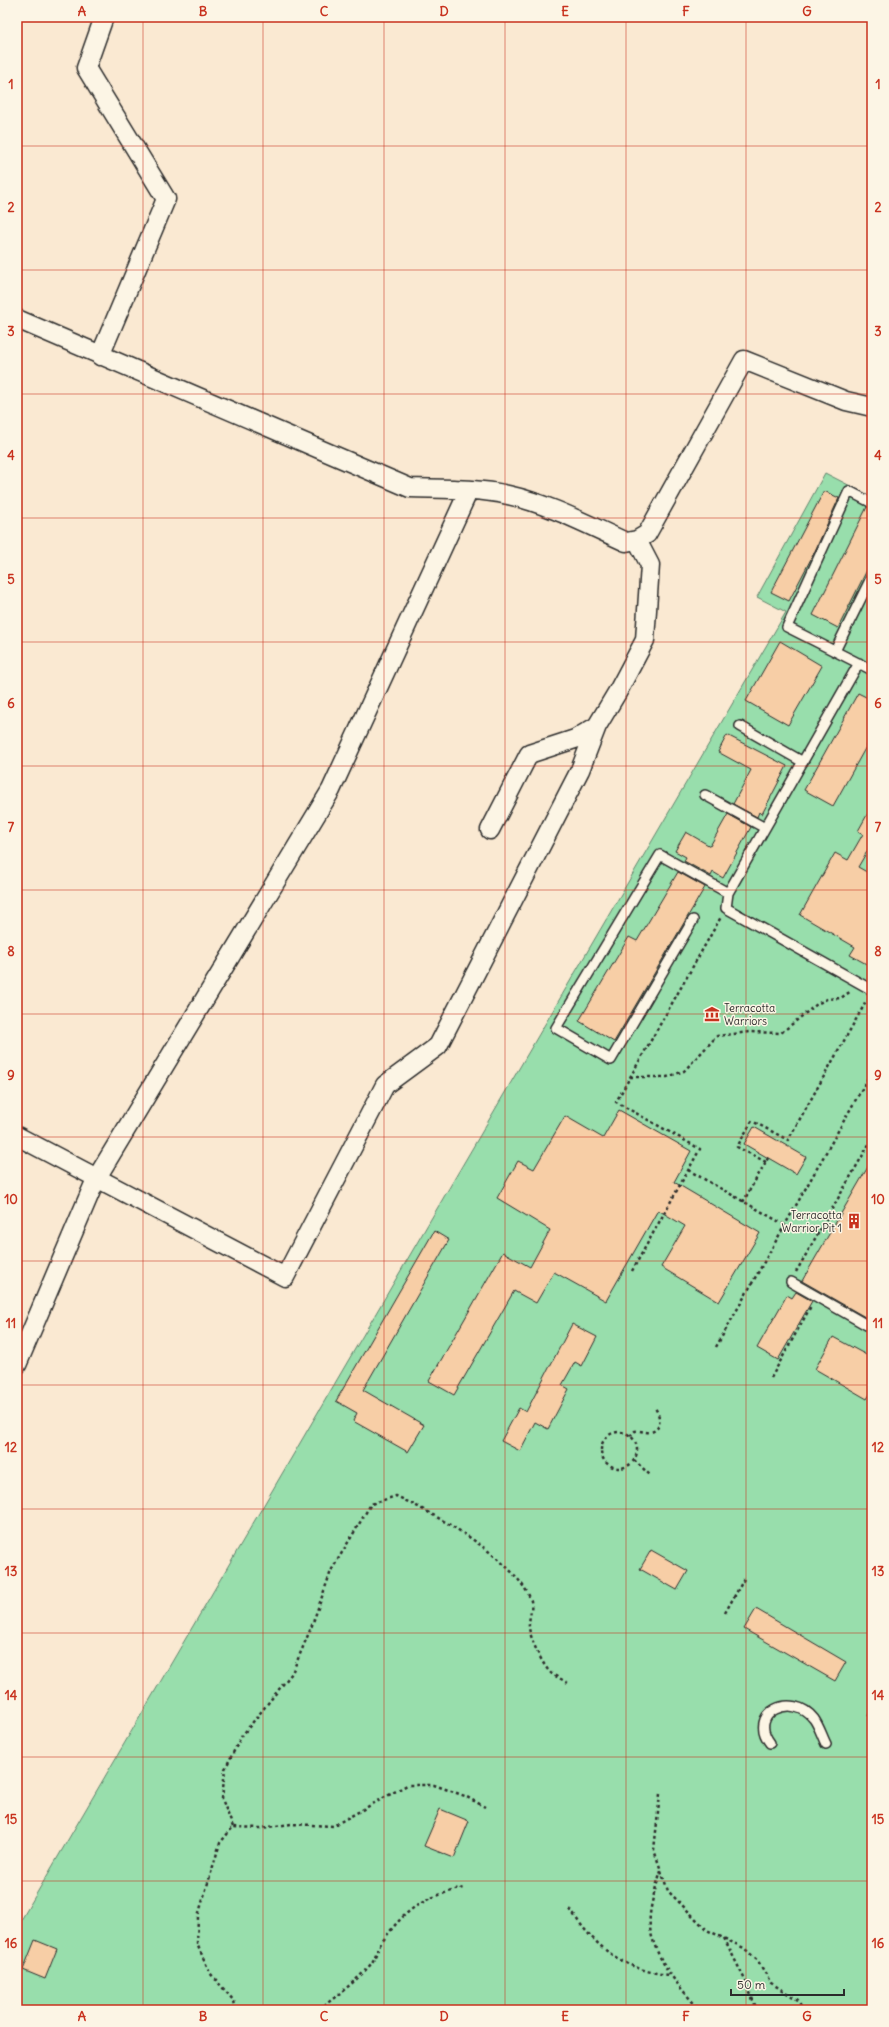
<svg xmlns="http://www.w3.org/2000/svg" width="889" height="2027" font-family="Delius,sans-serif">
<rect width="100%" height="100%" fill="#fae9d2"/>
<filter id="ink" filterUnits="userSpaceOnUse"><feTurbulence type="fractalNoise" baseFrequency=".025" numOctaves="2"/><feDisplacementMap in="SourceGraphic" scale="8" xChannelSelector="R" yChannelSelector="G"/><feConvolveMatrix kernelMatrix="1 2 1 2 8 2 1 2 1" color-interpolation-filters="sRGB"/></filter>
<g filter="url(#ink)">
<path fill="#98deac" stroke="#62846c" d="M825 473 872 497V2010H17V1927L786 612 757 597Z"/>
<path fill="#f7cea6" stroke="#2b2b2b" d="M824 491 839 498 814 553 789 601 771 592Z
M867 507 872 509V560L838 628 813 615Z
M780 641 822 666 788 725 746 701Z
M858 693 872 700V736L833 806 804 790Z
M727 735 787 766 762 814 759 812 757 817 733 804 751 770 718 752Z
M872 806V843L858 867 872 875V967L850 955 855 947 800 915 835 853 848 860 863 834 858 831Z
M728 814 751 827 723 878 713 872 711 876 684 861 686 857 675 851 686 832 710 846Z
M678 872 705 887 614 1042 579 1021 629 937 637 941Z
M619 1110 691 1151 674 1182 760 1233 719 1302 661 1267 685 1226 658 1210 606 1301 554 1272 536 1303 514 1291 454 1395 429 1381 503 1252 530 1267 550 1230 497 1198 518 1161 534 1169 565 1116 603 1138Z
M754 1127 806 1157 796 1174 744 1144Z
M872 1160V1321L802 1281Z
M434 1231 449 1240 363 1390 424 1425 408 1452 353 1421 357 1413 336 1401Z
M796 1292 812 1301 778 1360 757 1348 787 1295 792 1298Z
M572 1324 597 1337 582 1366 575 1362 562 1385 569 1389 548 1429 535 1422 520 1451 501 1441 519 1408 526 1412Z
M833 1337 872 1358V1391L867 1399 815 1369Z
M651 1550 688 1571 677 1590 640 1569Z
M756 1609 846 1662 835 1681 744 1629Z
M440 1809 469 1821 454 1858 424 1846Z
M35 1940 57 1949 45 1979 23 1970Z"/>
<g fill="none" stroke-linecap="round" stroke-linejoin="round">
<g stroke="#2b2b2b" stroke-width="12">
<path id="service" d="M872 503 849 491 787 627 872 670
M835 651 872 576
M859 663 728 893 726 908 872 990
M740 726 803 762
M705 795 765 828
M693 920 611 1060 556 1028 660 855 728 893
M791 1282 872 1328
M770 1743C747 1713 792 1691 814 1719 819 1726 822 1736 826 1744"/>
</g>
<g stroke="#2b2b2b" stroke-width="21">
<path id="minor" d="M17 319 410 488C442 489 477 488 508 495 549 504 588 525 626 542L637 540 647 534 744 360 846 401 872 407
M100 356 166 199 86 68 104 17
M490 830 529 754 575 739 597 726 618 691 645 640 650 565 637 540
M17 1136 285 1277 385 1085 438 1046 580 770 597 726
M17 1365 96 1179 331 790 469 490"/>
</g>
<path stroke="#2b2b2b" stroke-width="2.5" stroke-dasharray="3 3" stroke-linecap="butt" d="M630 1077H667L684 1071 717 1036 749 1032 781 1033 817 1004 827 999 841 998 851 991
M766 1162 737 1147 752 1121 788 1140 867 1000
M688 1170 785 1225
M743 1202 768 1158
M632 1271 700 1149 616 1102 721 917
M796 1272 872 1139
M716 1347 872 1071
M771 1378 811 1306
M601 1450a18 18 0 1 1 36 0a18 18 0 1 1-36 0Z
M630 1436 635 1431C640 1430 646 1433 651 1432 663 1429 660 1415 655 1408
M634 1460 650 1475
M725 1613 744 1579
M872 1708 868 1718 872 1720
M660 1794 654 1850 668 1891 707 1930 744 1948 758 1961 771 1983 798 2000 803 2010
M233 1827 222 1799 225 1769 241 1737 292 1673 311 1628 331 1571 371 1504 396 1496C435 1514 512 1557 530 1598 534 1606 528 1619 529 1628 531 1640 543 1667 552 1674 557 1677 563 1680 568 1683
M661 1870C656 1888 646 1914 651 1933 658 1963 680 1988 700 2010
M570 1909C594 1947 625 1971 670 1975
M724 1938 744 1978 757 2010
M236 2010 234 2001 210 1973 197 1944 198 1916 220 1843 233 1827 261 1828 291 1824 333 1826 407 1785H434L465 1796 485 1807
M319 2010C337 1995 356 1982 371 1964 376 1957 377 1948 382 1942 406 1908 424 1897 464 1888"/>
<use href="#service" stroke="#fcf5e5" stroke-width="9"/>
<use href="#minor" stroke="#fcf5e5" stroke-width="18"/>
</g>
</g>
<path fill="none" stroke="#c8321e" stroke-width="1" stroke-opacity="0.55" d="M143 17V2010M263 17V2010M384 17V2010M505 17V2010M626 17V2010M746 17V2010M17 146H872M17 270H872M17 394H872M17 518H872M17 642H872M17 766H872M17 890H872M17 1014H872M17 1137H872M17 1261H872M17 1385H872M17 1509H872M17 1633H872M17 1757H872M17 1881H872"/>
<defs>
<g id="museum-bare" transform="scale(1.2)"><path d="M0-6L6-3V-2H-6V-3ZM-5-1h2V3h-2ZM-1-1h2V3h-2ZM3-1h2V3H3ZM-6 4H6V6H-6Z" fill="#c8321e" stroke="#fcf5e5" stroke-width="2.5" paint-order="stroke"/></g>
<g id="building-bare" transform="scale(1.2)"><path d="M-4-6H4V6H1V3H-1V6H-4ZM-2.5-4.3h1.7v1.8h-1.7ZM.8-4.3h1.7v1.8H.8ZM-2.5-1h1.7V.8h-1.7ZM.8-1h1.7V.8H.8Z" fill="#c8321e" stroke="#fcf5e5" stroke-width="2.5" paint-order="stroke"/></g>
</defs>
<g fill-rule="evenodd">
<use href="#museum-bare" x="712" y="1014"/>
<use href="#building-bare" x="854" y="1221"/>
</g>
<g text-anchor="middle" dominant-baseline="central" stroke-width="3" stroke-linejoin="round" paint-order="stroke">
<g font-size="11" fill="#2b2b2b" stroke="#fcf5e5" text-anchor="start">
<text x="724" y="1008">Terracotta<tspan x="724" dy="13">Warriors</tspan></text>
<text x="842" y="1215" text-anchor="end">Terracotta<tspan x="842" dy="13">Warrior Pit 1</tspan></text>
</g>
</g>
<rect width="889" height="2027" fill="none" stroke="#fcf5e5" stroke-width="44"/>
<path d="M731 1989v6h113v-6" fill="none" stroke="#2b2b2b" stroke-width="2"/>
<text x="737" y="1989" font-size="12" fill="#2b2b2b" stroke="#fcf5e5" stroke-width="3" paint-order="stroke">50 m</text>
<rect x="22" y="22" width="845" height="1983" fill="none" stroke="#c8321e" stroke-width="1.5"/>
<g font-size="13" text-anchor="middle" font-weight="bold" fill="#c8321e">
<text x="82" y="16">A</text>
<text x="203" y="16">B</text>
<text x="324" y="16">C</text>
<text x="444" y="16">D</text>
<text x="565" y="16">E</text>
<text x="686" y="16">F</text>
<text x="807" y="16">G</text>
<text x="11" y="89">1</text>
<text x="878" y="89">1</text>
<text x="11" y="212">2</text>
<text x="878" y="212">2</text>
<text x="11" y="336">3</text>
<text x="878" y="336">3</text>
<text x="11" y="460">4</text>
<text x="878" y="460">4</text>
<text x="11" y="584">5</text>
<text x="878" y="584">5</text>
<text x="11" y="708">6</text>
<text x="878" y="708">6</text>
<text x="11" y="832">7</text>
<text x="878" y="832">7</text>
<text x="11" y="956">8</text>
<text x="878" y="956">8</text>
<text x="11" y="1080">9</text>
<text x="878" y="1080">9</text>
<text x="11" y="1204">10</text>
<text x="878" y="1204">10</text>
<text x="11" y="1328">11</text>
<text x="878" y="1328">11</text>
<text x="11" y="1452">12</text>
<text x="878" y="1452">12</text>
<text x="11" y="1576">13</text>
<text x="878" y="1576">13</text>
<text x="11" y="1700">14</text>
<text x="878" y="1700">14</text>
<text x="11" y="1824">15</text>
<text x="878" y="1824">15</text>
<text x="11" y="1948">16</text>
<text x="878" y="1948">16</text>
<text x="82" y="2021">A</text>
<text x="203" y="2021">B</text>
<text x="324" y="2021">C</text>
<text x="444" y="2021">D</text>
<text x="565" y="2021">E</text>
<text x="686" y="2021">F</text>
<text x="807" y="2021">G</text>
</g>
</svg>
